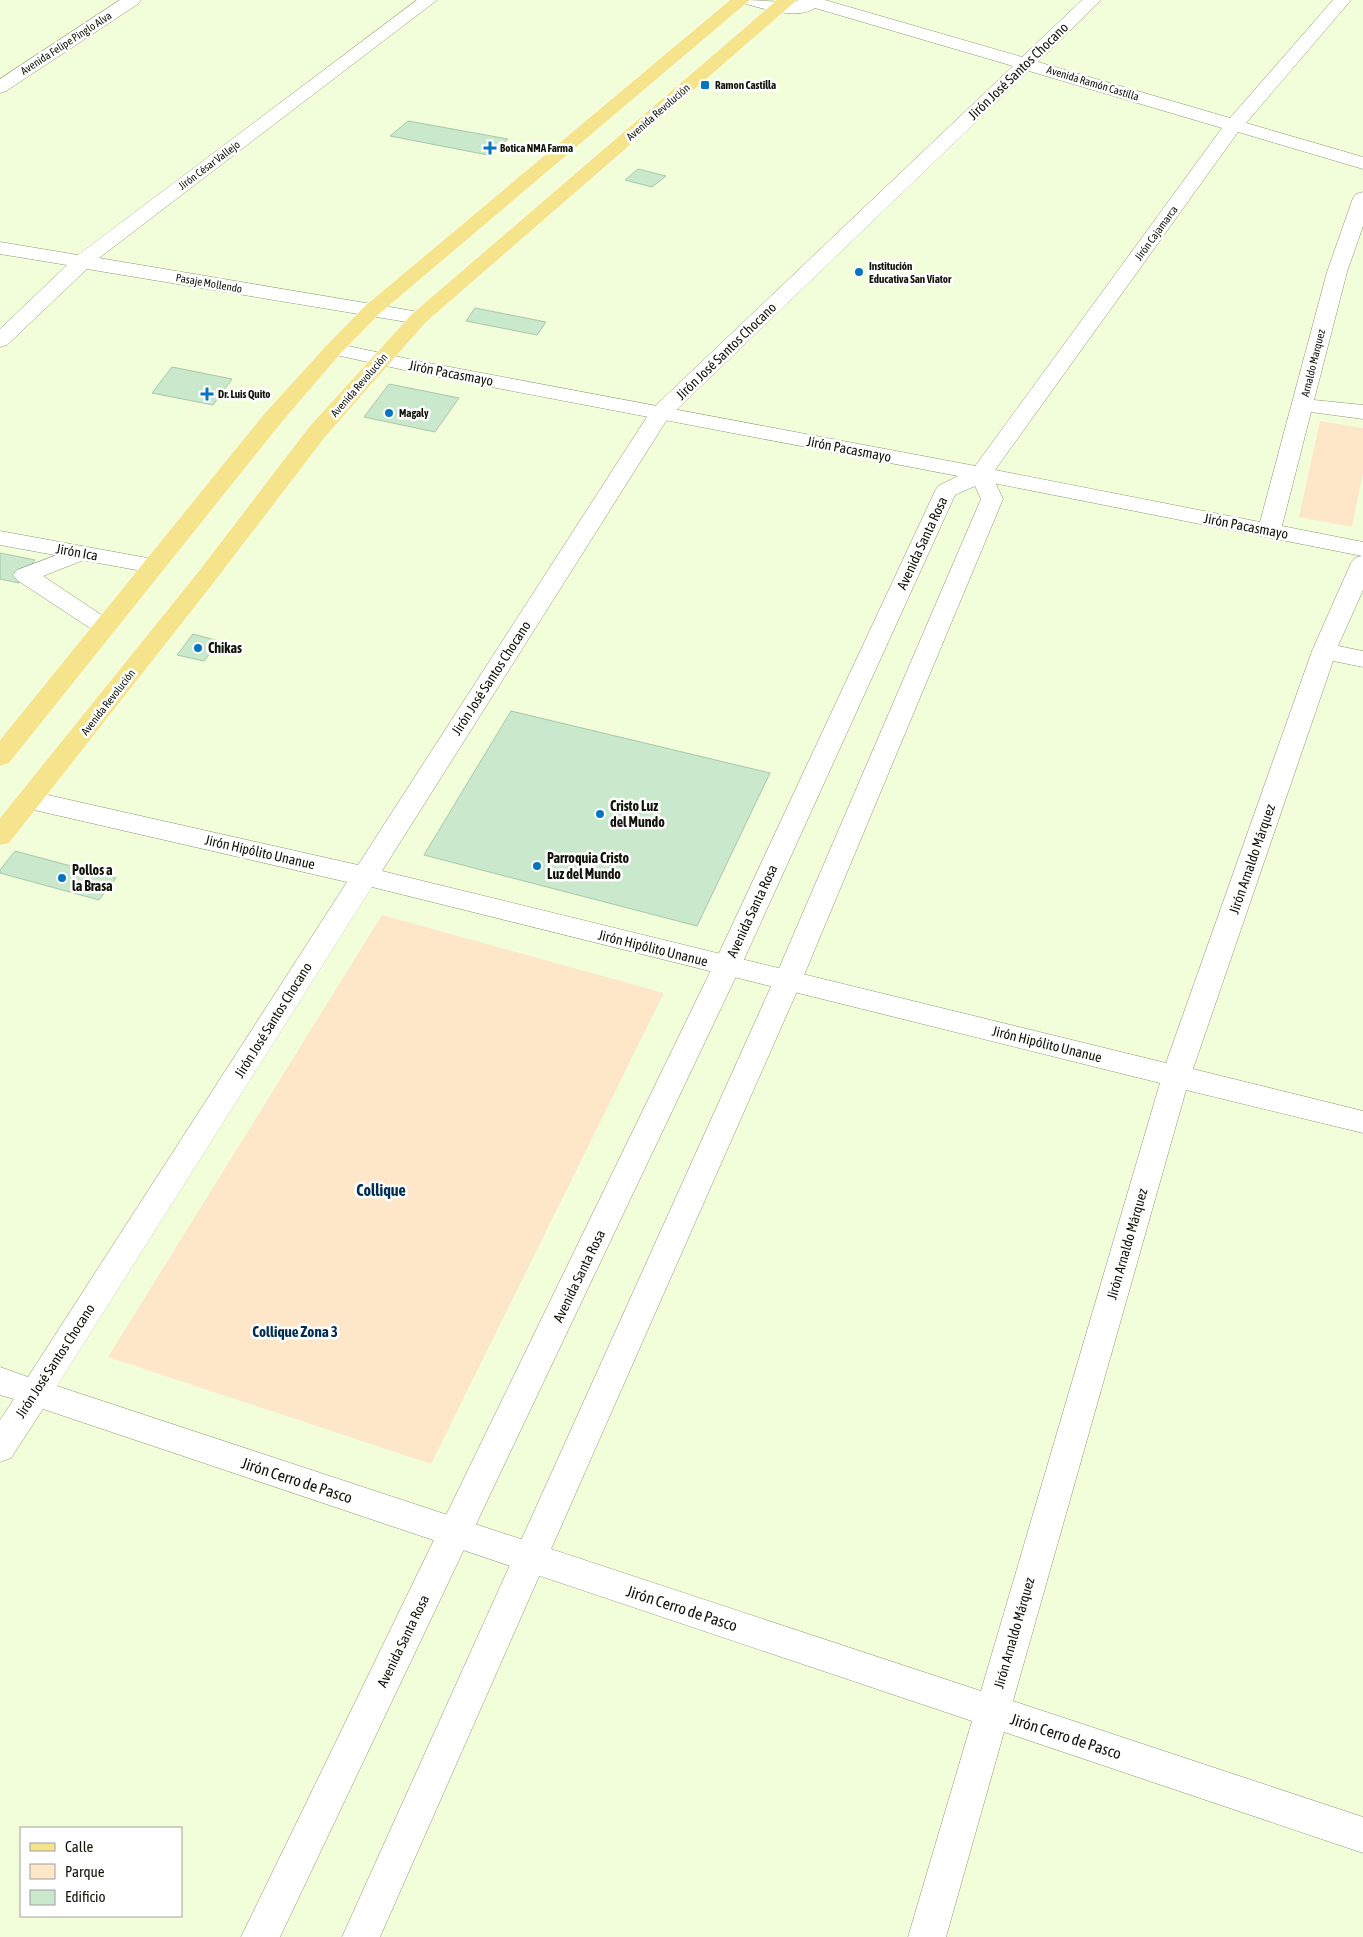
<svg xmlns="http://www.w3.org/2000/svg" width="1363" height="1937" font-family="'Asap Condensed',sans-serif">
<rect width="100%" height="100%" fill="#f2feda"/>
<path fill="#fee6c9" d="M1320 421 1363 428V473L1352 527 1299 517Z
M382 915 664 993 431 1464 108 1357Z"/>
<path fill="#c9e8cc" stroke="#a9c6ac" d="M408 121 508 139 488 155 390 136Z
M638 169 666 176 652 187 625 180Z
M475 308 546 322 537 335 466 321Z
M172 367 232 379 213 405 152 393Z
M389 384 459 398 435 432 364 417Z
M0 553 35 560 19 583 0 579Z
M193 634 219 641 204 661 177 655Z
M511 711 770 773 697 926 424 855Z
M15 851 116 878 99 900 0 873V870Z"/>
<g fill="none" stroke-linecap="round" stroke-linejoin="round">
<g stroke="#8c9775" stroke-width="1">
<path id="service" d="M81 546 89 548 93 553 89 558 43 576 112 622 116 627 112 632 104 635 96 632 17 580 13 575 17 570Z"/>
</g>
<g stroke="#8c9775" stroke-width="1">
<path id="minor" d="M120 0H141L138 4 6 91 0 93V79Z
M417 0H437L99 258 419 312 426 314 429 318 426 322 419 324 87 269 7 345 0 347V329L67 265 0 254V242L78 255Z
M743 0C762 0 780 3 798 1L797 0H825L1022 57 1082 0H1101L1038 62 1230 118 1333 0H1351L1246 123 1363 157V169L1238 132 995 470 1260 522 1327 272 1353 198 1356 194 1363 192V226L1347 272 1314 400 1363 405V419L1311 412 1282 526 1363 542V590L1338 646 1363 651V667L1333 661 1193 1069 1363 1111V1133L1186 1090 1013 1701 1363 1817V1853L1004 1732 946 1937H908L972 1721 43 1409 11 1458 0 1462V1420L14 1399 0 1395V1367L28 1377 347 882 30 809 21 806 17 800 21 794 30 791 358 865 652 409 1013 66 815 8C797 20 765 9 746 4ZM1029 71 1222 128 973 469 970 474 973 479 1362 556 1355 558 1351 563 1312 651 1166 1063 382 871 668 418ZM372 887 1160 1083 981 1691 57 1386Z
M0 531 153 559 161 561 165 566 161 571 153 573 0 545Z"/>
</g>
<g stroke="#8c9775" stroke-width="1">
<path id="tertiary" d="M334 343 418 361 981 467 989 469 1003 499 802 980 380 1937H342L774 980 981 499 975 486 955 495 741 966 280 1937H241L713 966 935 491 938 486 958 476 418 373 327 353 323 349 327 345Z"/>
</g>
<g stroke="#fff" stroke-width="1">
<path id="primary" d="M730 0H750L379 314 341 353 281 423 9 763 0 766V740L265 413 327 345 365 306Z
M777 0H797L426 322 325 437 215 581 9 843 0 845V818L199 571 309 427 412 314Z"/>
</g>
<use href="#service" fill="#fff" fill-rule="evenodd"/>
<use href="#minor" fill="#fff" fill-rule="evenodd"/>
<use href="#tertiary" fill="#fff" fill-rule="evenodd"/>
<use href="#primary" fill="#f5e48b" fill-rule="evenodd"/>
</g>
<g fill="#0575bf" stroke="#fff" stroke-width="2">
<rect x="700" y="80" width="10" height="10" rx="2.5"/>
<path d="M487.5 140.5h5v5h5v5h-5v5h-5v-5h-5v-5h5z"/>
<circle cx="859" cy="272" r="5"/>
<path d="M204.5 386.5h5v5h5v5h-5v5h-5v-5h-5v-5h5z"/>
<circle cx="389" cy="413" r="5"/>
<circle cx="198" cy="648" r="5"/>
<circle cx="600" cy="814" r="5"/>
<circle cx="537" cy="866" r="5"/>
<circle cx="62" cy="878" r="5"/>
</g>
<g text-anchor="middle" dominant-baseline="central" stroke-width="5" stroke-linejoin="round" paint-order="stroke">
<g font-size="11" fill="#111509" stroke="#fff">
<text transform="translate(66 43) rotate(-33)">Avenida Felipe Pinglo Alva</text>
<text transform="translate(1093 83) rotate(17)">Avenida Ramón Castilla</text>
<text transform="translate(658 112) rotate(-41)">Avenida Revolución</text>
<text transform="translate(209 165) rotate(-37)">Jirón César Vallejo</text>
<text transform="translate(1156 233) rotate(-54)">Jirón Cajamarca</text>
<text transform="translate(209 283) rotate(10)">Pasaje Mollendo</text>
<text transform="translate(1313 363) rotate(-76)">Arnaldo Marquez</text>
<text transform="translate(359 385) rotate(-49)">Avenida Revolución</text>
<text transform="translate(108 702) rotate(-52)">Avenida Revolución</text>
</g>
<g font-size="11" font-weight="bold" fill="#111509" stroke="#fff" text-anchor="start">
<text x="715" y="85">Ramon Castilla</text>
<text x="500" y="148">Botica NMA Farma</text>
<text x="869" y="266">Institución<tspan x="869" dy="13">Educativa San Viator</tspan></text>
<text x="218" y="394">Dr. Luis Quito</text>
<text x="399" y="413">Magaly</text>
</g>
<g font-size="14" fill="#111509" stroke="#fff">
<text transform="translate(1018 71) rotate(-44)">Jirón José Santos Chocano</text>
<text transform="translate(726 351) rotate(-44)">Jirón José Santos Chocano</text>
<text transform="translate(451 373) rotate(11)">Jirón Pacasmayo</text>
<text transform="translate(849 449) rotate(11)">Jirón Pacasmayo</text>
<text transform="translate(1246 526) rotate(11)">Jirón Pacasmayo</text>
<text transform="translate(922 543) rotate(-65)">Avenida Santa Rosa</text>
<text transform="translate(77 552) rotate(10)">Jirón Ica</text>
<text transform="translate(491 678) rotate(-57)">Jirón José Santos Chocano</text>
<text transform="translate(260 852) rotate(13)">Jirón Hipólito Unanue</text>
<text transform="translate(1252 859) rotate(-71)">Jirón Arnaldo Márquez</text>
<text transform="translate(752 911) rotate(-65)">Avenida Santa Rosa</text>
<text transform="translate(653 948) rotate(14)">Jirón Hipólito Unanue</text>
<text transform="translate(273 1020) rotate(-58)">Jirón José Santos Chocano</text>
<text transform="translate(1047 1044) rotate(14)">Jirón Hipólito Unanue</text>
<text transform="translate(1127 1244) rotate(-74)">Jirón Arnaldo Márquez</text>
<text transform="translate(579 1276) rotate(-64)">Avenida Santa Rosa</text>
<text transform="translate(55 1361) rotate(-57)">Jirón José Santos Chocano</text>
<text transform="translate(1014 1633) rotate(-74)">Jirón Arnaldo Márquez</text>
<text transform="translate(403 1641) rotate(-64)">Avenida Santa Rosa</text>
</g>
<g font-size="14" font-weight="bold" fill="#111509" stroke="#fff" text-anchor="start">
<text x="208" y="648">Chikas</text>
<text x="610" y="806">Cristo Luz<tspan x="610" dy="16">del Mundo</tspan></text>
<text x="547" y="858">Parroquia Cristo<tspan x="547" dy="16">Luz del Mundo</tspan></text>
<text x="72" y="870">Pollos a<tspan x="72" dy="16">la Brasa</tspan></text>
</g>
<g font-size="15" font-weight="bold" fill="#002f53" stroke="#fff">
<text x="295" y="1331">Collique Zona 3</text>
</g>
<g font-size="16" font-weight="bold" fill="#002f53" stroke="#fff">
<text x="381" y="1190">Collique</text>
</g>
<g font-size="16" fill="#111509" stroke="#fff">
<text transform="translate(297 1480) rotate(18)">Jirón Cerro de Pasco</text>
<text transform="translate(682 1608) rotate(18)">Jirón Cerro de Pasco</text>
<text transform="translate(1066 1736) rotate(18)">Jirón Cerro de Pasco</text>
</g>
</g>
<rect x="20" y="1827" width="162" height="90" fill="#ffffff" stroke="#a0a19d"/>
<rect x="30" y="1843" width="25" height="8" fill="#f5e48b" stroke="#a0a19d"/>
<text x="65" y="1852" font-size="15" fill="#111509">Calle</text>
<rect x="30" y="1864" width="25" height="15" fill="#fee6c9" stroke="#a0a19d"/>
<text x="65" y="1877" font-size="15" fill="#111509">Parque</text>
<rect x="30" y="1890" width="25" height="15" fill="#c9e8cc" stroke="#a0a19d"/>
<text x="65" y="1902" font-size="15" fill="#111509">Edificio</text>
</svg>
